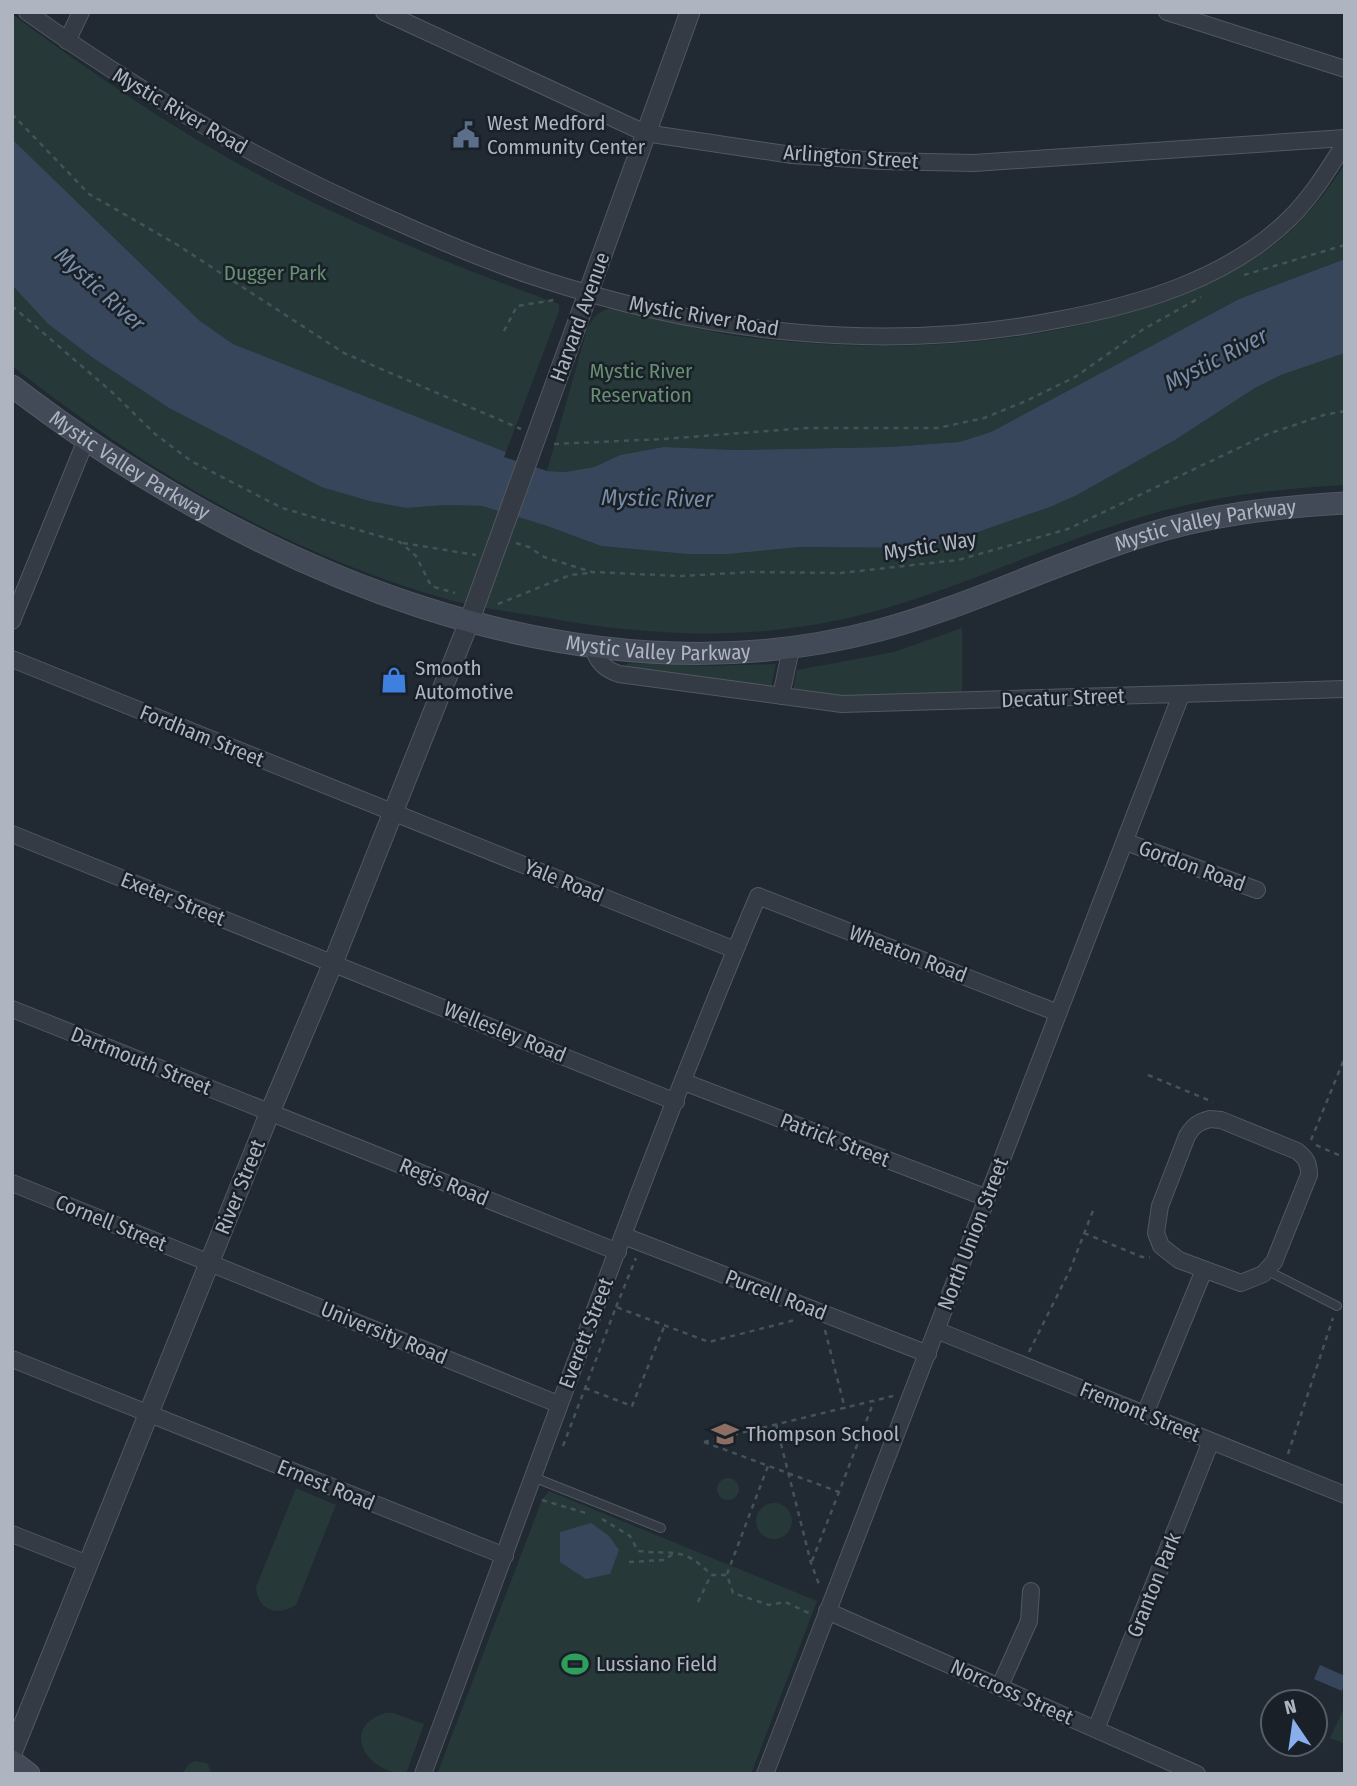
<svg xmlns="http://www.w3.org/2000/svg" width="1357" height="1786" font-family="'Fira Sans Condensed',sans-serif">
<rect width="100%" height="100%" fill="#212933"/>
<path fill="#273838" d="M12 14C96 76 183 136 276 184 367 230 463 270 559 304V311L506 452 233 344 200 321 12 139Z
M1345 164V259L1239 299 991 432 959 442 889 447 736 450 662 447 620 455 594 467 565 472 547 471 587 329C595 314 601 310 616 307 658 318 702 332 745 337 890 355 1046 348 1182 293 1218 279 1254 262 1284 237 1307 217 1328 190 1345 164Z
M12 285 48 324 93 358 169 408 321 487 369 501 406 508 447 505 482 506 547 526 601 546 686 554 799 547 921 548 986 529 1050 507 1077 495 1175 440 1255 388 1281 375 1345 353V485C1277 489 1213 496 1148 515 1054 542 967 586 872 612 766 641 656 638 548 618 513 612 476 608 443 598 285 553 140 467 12 366Z
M962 628V692L841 696 793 690 797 670 894 652Z
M629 663 706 666 776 664 771 687 627 668 626 664Z
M717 1489a11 11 0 1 1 22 0a11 11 0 1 1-22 0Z
M296 1488 336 1505 296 1605C278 1617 257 1610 256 1587Z
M549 1491 817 1601 751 1774H437L542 1500Z
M756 1521a18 18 0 1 1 36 0a18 18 0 1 1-36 0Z
M1345 1706V1744L1330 1738Z
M386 1713H393L424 1724 406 1774C366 1774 339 1726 386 1713Z
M195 1761 207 1763 212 1774H182L189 1764Z"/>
<path fill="#38465b" d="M12 139 200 321 233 344 506 452 504 457 547 471 565 472 594 467 620 455 663 447 736 450 889 447 959 442 991 432 1239 299 1345 259V353L1281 375 1255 388 1175 440 1077 495 1050 507 955 540 921 548 799 547 727 554H686L601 546 547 526 482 506 446 505 406 508 369 501 321 487 169 408 93 358 48 324 12 285Z
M591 1523 609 1536 619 1550 610 1574 586 1579 560 1562V1532Z
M1320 1665 1345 1676 1342 1691 1314 1679Z"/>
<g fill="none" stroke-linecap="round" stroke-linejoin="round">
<g stroke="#515862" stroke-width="10">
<path id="service" d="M1268 1271 1337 1306
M533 1477 661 1528"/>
</g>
<g stroke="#515862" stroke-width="18">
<path id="minor" d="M27 12C143 95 265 165 395 221 442 242 489 262 538 278 705 333 884 354 1057 320 1139 305 1227 279 1288 220 1311 198 1328 170 1345 143
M384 12 645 133 792 155 881 161 974 163 1345 138
M1167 12 1345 69
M67 41 81 12
M12 621 86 440
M593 645C596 661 604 669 619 674L842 704 1345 689
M12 659 735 950
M781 696 791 648
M12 834 676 1102
M1126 842 1257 890
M12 1009 618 1252
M684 1082 987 1198
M1210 1119 1221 1120 1297 1151C1306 1158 1309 1163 1309 1175L1274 1262 1263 1274 1241 1283 1179 1260 1161 1246 1156 1233 1160 1206 1187 1136C1193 1126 1198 1122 1210 1119Z
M12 1183 558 1404
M624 1236 928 1354
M936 1330 1345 1495
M12 1359 505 1556
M1145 1414 1204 1270
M12 1534 88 1564
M827 1611 1197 1774
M1000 1686 1029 1621 1031 1591
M1096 1729 1211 1441
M423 1774C533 1481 636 1185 758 896L1058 1013
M765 1774 1181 695"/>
</g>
<g stroke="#515862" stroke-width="21">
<path id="tertiary" d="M12 1753 270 1112 333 963 469 622 690 12"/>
</g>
<g stroke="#515862" stroke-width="23">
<g id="secondary">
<path id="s1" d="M12 386C251 569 575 711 880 630 969 606 1053 564 1142 536 1208 515 1275 507 1345 503"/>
<path d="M12 1761 29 1774"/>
</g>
</g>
<path stroke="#445456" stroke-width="2.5" stroke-dasharray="5 5" stroke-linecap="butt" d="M12 114 89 194 176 244 344 353 521 429
M1244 275 1345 245
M12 306 113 393 155 434 191 461 282 508 400 542 416 556 431 586 455 593
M504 331 517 306 554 300
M554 444 663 439 807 428H938L984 418 1026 401 1075 377 1142 330 1201 297
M403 543 476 555
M516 543 529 547 544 557 592 572 681 576 751 572 841 573 958 560 1068 529 1268 434 1324 415 1345 411
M498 604 570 575 590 573
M1148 1075 1213 1102
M1311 1140 1345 1057
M1316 1145 1345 1158
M1084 1233 1142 1257H1150
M616 1307 636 1258
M825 1330 845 1409
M1029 1352 1070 1270 1094 1208
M585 1388 632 1406 664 1327
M776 1424 811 1563 820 1587
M704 1442 893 1396
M704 1442 839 1492 874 1401
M563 1446 616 1307 709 1342 795 1320
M1288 1454 1333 1318
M542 1500 589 1514
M602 1519 630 1536 638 1551C674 1555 684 1546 711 1575H727L733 1593 769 1605 785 1602 811 1614
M812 1561 839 1492
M629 1562 664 1560 673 1554
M727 1574 768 1466
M698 1602 711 1575"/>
<use href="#service" stroke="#343b44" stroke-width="8"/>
<use href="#minor" stroke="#343b44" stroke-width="16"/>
<use href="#tertiary" stroke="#343b44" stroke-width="19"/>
<use href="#secondary" stroke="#424a57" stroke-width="21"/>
</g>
<defs>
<g id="civic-bare" transform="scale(2.1)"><path d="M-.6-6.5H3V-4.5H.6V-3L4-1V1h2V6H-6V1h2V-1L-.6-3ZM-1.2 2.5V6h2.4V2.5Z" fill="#5c6f8a" stroke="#192028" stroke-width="2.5" paint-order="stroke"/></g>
<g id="shop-bare" transform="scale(2.1)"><path d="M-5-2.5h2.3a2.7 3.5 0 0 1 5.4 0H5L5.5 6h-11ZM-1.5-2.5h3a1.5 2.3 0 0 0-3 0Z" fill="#3f7fe0" stroke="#192028" stroke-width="2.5" paint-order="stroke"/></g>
<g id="school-bare" transform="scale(2.1)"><path d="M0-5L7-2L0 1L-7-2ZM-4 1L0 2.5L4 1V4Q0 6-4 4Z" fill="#8d6e63" stroke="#192028" stroke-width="2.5" paint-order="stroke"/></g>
<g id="stadium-bare" transform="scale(2.1)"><path d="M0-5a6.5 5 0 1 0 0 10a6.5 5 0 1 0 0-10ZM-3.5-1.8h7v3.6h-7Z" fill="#2e9e5b" stroke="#192028" stroke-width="2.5" paint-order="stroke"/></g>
</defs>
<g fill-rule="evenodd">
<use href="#civic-bare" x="466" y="135"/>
<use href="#shop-bare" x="394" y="680"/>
<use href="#school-bare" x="725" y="1434"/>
<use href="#stadium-bare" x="575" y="1664"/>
</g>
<g text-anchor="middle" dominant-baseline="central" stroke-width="5" stroke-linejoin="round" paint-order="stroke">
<g font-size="21" fill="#aeb5c1" stroke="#192028">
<text transform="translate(180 111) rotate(30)">Mystic River Road</text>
<text transform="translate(851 157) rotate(4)">Arlington Street</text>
<text transform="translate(704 316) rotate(10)">Mystic River Road</text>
<text transform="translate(580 317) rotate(-70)">Harvard Avenue</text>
<text stroke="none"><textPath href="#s1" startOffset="142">Mystic Valley Parkway</textPath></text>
<text stroke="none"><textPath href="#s1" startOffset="1276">Mystic Valley Parkway</textPath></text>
<text transform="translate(930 546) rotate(-9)">Mystic Way</text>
<text stroke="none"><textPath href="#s1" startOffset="709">Mystic Valley Parkway</textPath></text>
<text transform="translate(1063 698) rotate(-2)">Decatur Street</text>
<text transform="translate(202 736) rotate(22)">Fordham Street</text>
<text transform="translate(1192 866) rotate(20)">Gordon Road</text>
<text transform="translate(564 881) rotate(22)">Yale Road</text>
<text transform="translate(173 899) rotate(22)">Exeter Street</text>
<text transform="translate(908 954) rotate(21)">Wheaton Road</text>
<text transform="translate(505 1032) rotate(22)">Wellesley Road</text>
<text transform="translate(141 1061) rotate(22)">Dartmouth Street</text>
<text transform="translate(835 1140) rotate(21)">Patrick Street</text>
<text transform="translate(444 1182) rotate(22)">Regis Road</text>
<text transform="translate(240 1187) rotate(-68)">River Street</text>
<text transform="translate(111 1223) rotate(22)">Cornell Street</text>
<text transform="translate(973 1234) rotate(-69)">North Union Street</text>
<text transform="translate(776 1295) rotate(21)">Purcell Road</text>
<text transform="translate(384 1333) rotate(22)">University Road</text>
<text transform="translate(586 1333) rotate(-69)">Everett Street</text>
<text transform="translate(1140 1412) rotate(22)">Fremont Street</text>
<text transform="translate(326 1485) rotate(22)">Ernest Road</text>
<text transform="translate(1154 1585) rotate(-68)">Granton Park</text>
<text transform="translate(1012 1692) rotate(24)">Norcross Street</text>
</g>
<g font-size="21" fill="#aeb5c1" stroke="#192028" text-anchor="start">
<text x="487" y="123">West Medford<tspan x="487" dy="24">Community Center</tspan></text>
<text x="415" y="668">Smooth<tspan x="415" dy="24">Automotive</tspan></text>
<text x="746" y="1434">Thompson School</text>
<text x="596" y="1664">Lussiano Field</text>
</g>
<g font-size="21" fill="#688f71" stroke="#192028">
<text x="275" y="273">Dugger Park</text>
<text x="641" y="371">Mystic River<tspan x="641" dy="24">Reservation</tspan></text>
</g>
<g font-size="23" font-style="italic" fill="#798da7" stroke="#192028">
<text transform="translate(100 289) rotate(42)">Mystic River</text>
<text transform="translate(1216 359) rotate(-27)">Mystic River</text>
<text transform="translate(657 498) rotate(1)">Mystic River</text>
</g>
</g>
<rect width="1357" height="1786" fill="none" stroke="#aeb5c1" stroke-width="28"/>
<g transform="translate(1294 1723) rotate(347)"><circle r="33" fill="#192028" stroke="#555c65" stroke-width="2"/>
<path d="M0-5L12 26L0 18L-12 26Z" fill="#88afec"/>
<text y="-10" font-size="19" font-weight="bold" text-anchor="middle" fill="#aeb5c1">N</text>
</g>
</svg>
